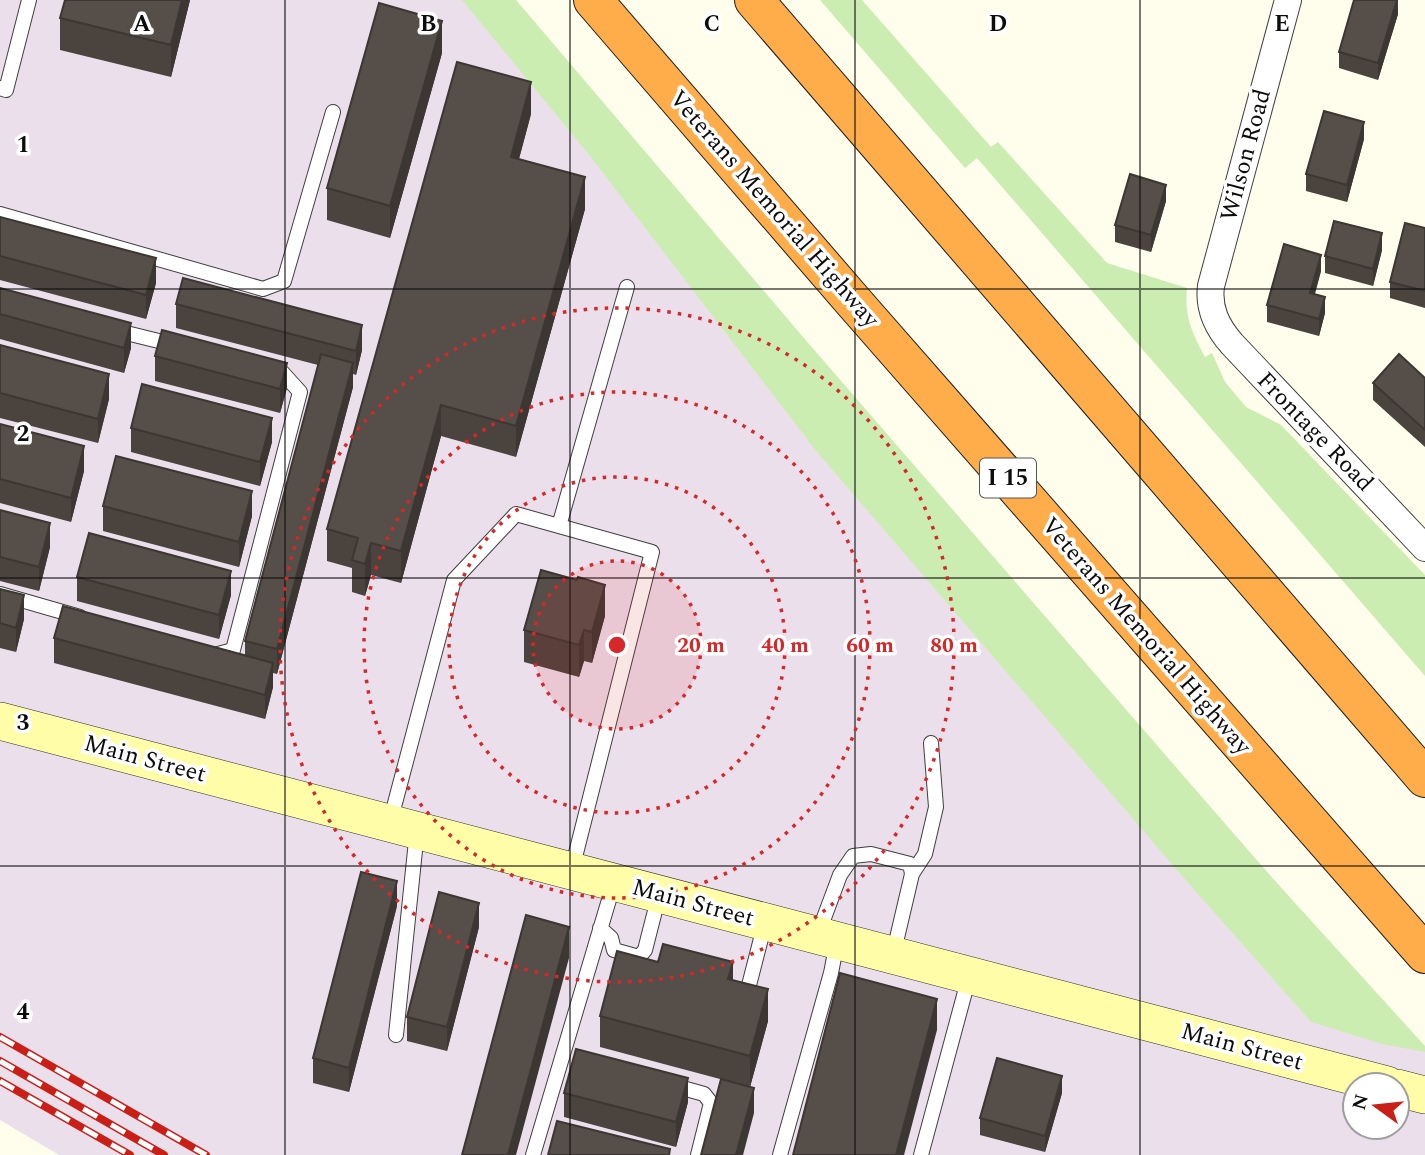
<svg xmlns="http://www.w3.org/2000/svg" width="1425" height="1155" font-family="Spectral,serif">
<rect width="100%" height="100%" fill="#fffdec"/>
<path fill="#ecdfec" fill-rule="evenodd" d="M0 0H500L1425 1051V1155H59L0 1120ZM1355 1085H1397V1127H1355Z"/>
<path fill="#cbedb1" d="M462 0H516L803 337 1266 871 1425 1046V1052L1382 1044 1311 1022 1183 877 817 452 590 156Z
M820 0H862L991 147 998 142 1107 263 1187 288C1184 316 1192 333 1205 357L1212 353 1225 382 1246 407 1281 425 1425 575V676L977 158 965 168Z"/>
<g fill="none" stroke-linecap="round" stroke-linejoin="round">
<g stroke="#3f3f3f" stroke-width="16">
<path id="lane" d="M0 88 6 90 29 0
M0 214 263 289 284 281 333 112
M114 330 175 345
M559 526 627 287
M0 594 80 617
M214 655 233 650 300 392 281 371 273 369
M390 822 454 580 516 514 652 552 572 869
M912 874 925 854 936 807 931 743
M600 928 611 938 614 950 639 957 645 950 659 895
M818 934 840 875 853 856 871 854 910 864 912 874 893 955
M746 997 765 923
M396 1035 417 831
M672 1085 704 1094 711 1103 698 1155
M533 1155 614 883
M780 1155 831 973 837 942
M921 1155 969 977"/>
</g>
<g stroke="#3f3f3f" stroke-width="28">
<path id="street" d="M1288 0 1211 286C1208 309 1217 327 1232 344L1425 548"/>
</g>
<g stroke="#2e2e2e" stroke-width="38">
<path id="secondary" d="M0 721 1387 1085
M1397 1088 1425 1095"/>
</g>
<g stroke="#1d1d1d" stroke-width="40">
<path id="highway" d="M593 0 852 300 1425 954
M754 0 1425 778"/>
</g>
<use href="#lane" stroke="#fff" stroke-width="14"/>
<use href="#street" stroke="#fff" stroke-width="26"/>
<use href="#secondary" stroke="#fffda7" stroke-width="37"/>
<use href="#highway" stroke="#ffad4a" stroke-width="38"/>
<g stroke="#c91f17" stroke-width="8">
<path id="rail" d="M0 1037 206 1155
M0 1061 164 1155
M0 1081 130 1155"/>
</g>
<use href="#rail" stroke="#fff" stroke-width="5" stroke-dasharray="16" stroke-linecap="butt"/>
</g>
<path fill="#4a433e" d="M190 0 171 77 60 50V18Z
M1398 0V14L1378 80 1339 68V52Z
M442 53 390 238 327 220V188Z
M531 114 519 159 585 209 516 457 441 436 401 583 371 575 365 596 352 592V568L327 561V529Z
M1364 139 1347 202 1306 191V174Z
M1166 201 1151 252 1115 242V225Z
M0 217 156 283 146 319 0 280Z
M1425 228V308L1390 298V282Z
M1382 250 1373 286 1325 273V256Z
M1321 271 1315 294 1325 313 1319 336 1267 322V305Z
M0 288 131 348 124 373 0 339Z
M176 304 362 350 356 375 353 374V387L277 674 273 673V687L265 719 54 663V638L245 655V641L318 365 176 328Z
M0 345 109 399 98 443 0 418Z
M155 356 287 388 280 413 155 381Z
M1425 378V447L1373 400V383Z
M0 424 84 471 71 522 0 503Z
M131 428 272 442 260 486 131 452Z
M103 506 252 516 239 567 103 531Z
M0 510 50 547 39 591 0 581Z
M77 577 231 595 219 639 77 601Z
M0 589 24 619 16 652 0 648Z
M605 616 592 663 584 661 579 677 524 662V630Z
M397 906 349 1092 313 1083V1058Z
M479 927 447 1051 407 1041V1017Z
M658 962 733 980 768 1021 750 1087 600 1047V1016Z
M564 1093 688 1102 676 1147 564 1117Z
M1062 1093 1045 1152 980 1135V1118Z"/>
<path fill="#3c3732" d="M182 0H190L171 77V45Z
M1397 0 1398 14 1378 80V63Z
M442 21V53L390 238V206Z
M531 82V114L511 188V157Z
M1364 122V139L1347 202V185Z
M585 177V209L516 457V426Z
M1166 185V201L1151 252V235Z
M1382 233V250L1373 286V269Z
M1321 255V271L1310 309V293Z
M156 258V283L146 319V295Z
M1325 297V313L1319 336V319Z
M131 323V348L124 373V348Z
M362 325V350L356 375V351Z
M287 363V388L280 413V389Z
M353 363V387L277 674V649Z
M109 374V399L98 443V419Z
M441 405V436L401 583V551Z
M272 418V442L260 486V462Z
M84 446V471L71 522V498Z
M252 491V516L239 567V542Z
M50 523V547L39 591V567Z
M371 543V575L365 596V564Z
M231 571V595L219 639V615Z
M605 585V616L592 663V632Z
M24 595V619L16 652V628Z
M584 630V661L579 677V645Z
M273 663V687L265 719V695Z
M397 881V906L349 1092V1068Z
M479 903V927L447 1051V1027Z
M569 927V958L516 1155H508Z
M733 962V994L728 979Z
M768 989V1021L750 1087V1056Z
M937 999V1030L904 1155H896Z
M1062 1076V1093L1045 1152V1136Z
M688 1078V1102L676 1147V1122Z
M754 1088V1113L743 1155H736Z"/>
<path fill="#564e48" stroke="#3c3732" stroke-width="2" d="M65 0H182L171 45 60 18Z
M1354 0H1397L1378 63 1339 52Z
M379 3 442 21 390 206 327 188Z
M457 62 531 82 511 157 585 177 516 426 441 405 401 551 371 543 365 564 352 560 358 538 327 529Z
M1324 111 1364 122 1347 185 1306 174Z
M1130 174 1166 185 1151 235 1115 225Z
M0 217 156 258 146 295 0 256Z
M1334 221 1382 233 1373 269 1325 256Z
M1405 223 1425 228V291L1390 282Z
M1284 244 1321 255 1310 293 1325 297 1319 319 1267 305Z
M183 278 362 325 356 351 176 304Z
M0 288 131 323 124 348 0 314Z
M162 330 287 363 280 389 155 356Z
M0 345 109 374 98 419 0 393Z
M321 354 353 363 277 649 245 641Z
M1399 354 1425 378V430L1373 383Z
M142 384 272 418 260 462 131 428Z
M0 424 84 446 71 498 0 479Z
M116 456 252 491 239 542 103 506Z
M0 510 50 523 39 567 0 557Z
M89 533 231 571 219 615 77 577Z
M541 570 577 580 578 577 605 585 592 632 584 630 579 645 524 630Z
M0 589 24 595 16 628 0 623Z
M63 606 273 663 265 695 54 638Z
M361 872 397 881 349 1068 313 1058Z
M439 892 479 903 447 1027 407 1017Z
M526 915 569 927 508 1155H462Z
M663 944 733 962 728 979 768 989 750 1056 600 1016 617 951 658 962Z
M840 973 937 999 896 1155H793Z
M576 1049 688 1078 676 1122 564 1093Z
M997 1058 1062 1076 1045 1136 980 1118Z
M721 1079 754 1088 736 1155H701Z
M557 1121 670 1149 669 1155H548Z"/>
<path fill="none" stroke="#0c0c0c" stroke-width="2" stroke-opacity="0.55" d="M285 0V1155M570 0V1155M855 0V1155M1140 0V1155M0 289H1425M0 578H1425M0 866H1425"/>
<circle cx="617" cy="645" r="84" fill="#d62828" fill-opacity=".12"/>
<g fill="none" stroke="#d62828" stroke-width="3.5" stroke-dasharray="3.5 7">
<circle cx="617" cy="645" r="84"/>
<circle cx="617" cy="645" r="168"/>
<circle cx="617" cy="645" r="253"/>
<circle cx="617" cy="645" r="337"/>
</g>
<g text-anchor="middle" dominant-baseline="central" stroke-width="7" stroke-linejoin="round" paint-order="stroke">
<rect fill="#fff" stroke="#555" stroke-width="2" x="980" y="458.5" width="56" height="39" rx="5"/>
<g font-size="23" font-weight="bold" fill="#0c0c0c">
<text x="1008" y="478">I 15</text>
</g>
<g font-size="24" fill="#0c0c0c" stroke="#fff">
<text transform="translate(1246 155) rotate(-75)">Wilson Road</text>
<text transform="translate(774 209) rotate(49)">Veterans Memorial Highway</text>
<text transform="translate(1315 432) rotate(46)">Frontage Road</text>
<text transform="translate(1146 636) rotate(49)">Veterans Memorial Highway</text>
<text transform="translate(145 759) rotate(15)">Main Street</text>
<text transform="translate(693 903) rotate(15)">Main Street</text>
<text transform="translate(1242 1047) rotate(15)">Main Street</text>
</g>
</g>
<g font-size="23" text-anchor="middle" font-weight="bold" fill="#0c0c0c" stroke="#fff" stroke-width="7" stroke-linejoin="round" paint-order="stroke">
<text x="142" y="31">A</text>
<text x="428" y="31">B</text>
<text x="712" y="31">C</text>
<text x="998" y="31">D</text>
<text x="1282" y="31">E</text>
<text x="23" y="152">1</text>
<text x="23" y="441">2</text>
<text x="23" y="730">3</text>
<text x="23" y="1019">4</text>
</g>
<circle cx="617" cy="645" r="10" fill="#d62828" stroke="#fff" stroke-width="3.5"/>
<g font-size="21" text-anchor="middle" font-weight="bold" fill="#d62828" stroke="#fff" stroke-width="7" stroke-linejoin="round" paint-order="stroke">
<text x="701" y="652">20 m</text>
<text x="785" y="652">40 m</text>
<text x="870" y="652">60 m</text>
<text x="954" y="652">80 m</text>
</g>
<g transform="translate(1376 1106) rotate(285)"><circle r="33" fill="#ffffff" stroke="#9e9e9e" stroke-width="2"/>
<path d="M0-5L12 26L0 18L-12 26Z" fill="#c91f17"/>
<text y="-10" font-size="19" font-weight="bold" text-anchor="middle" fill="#0c0c0c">N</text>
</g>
</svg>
